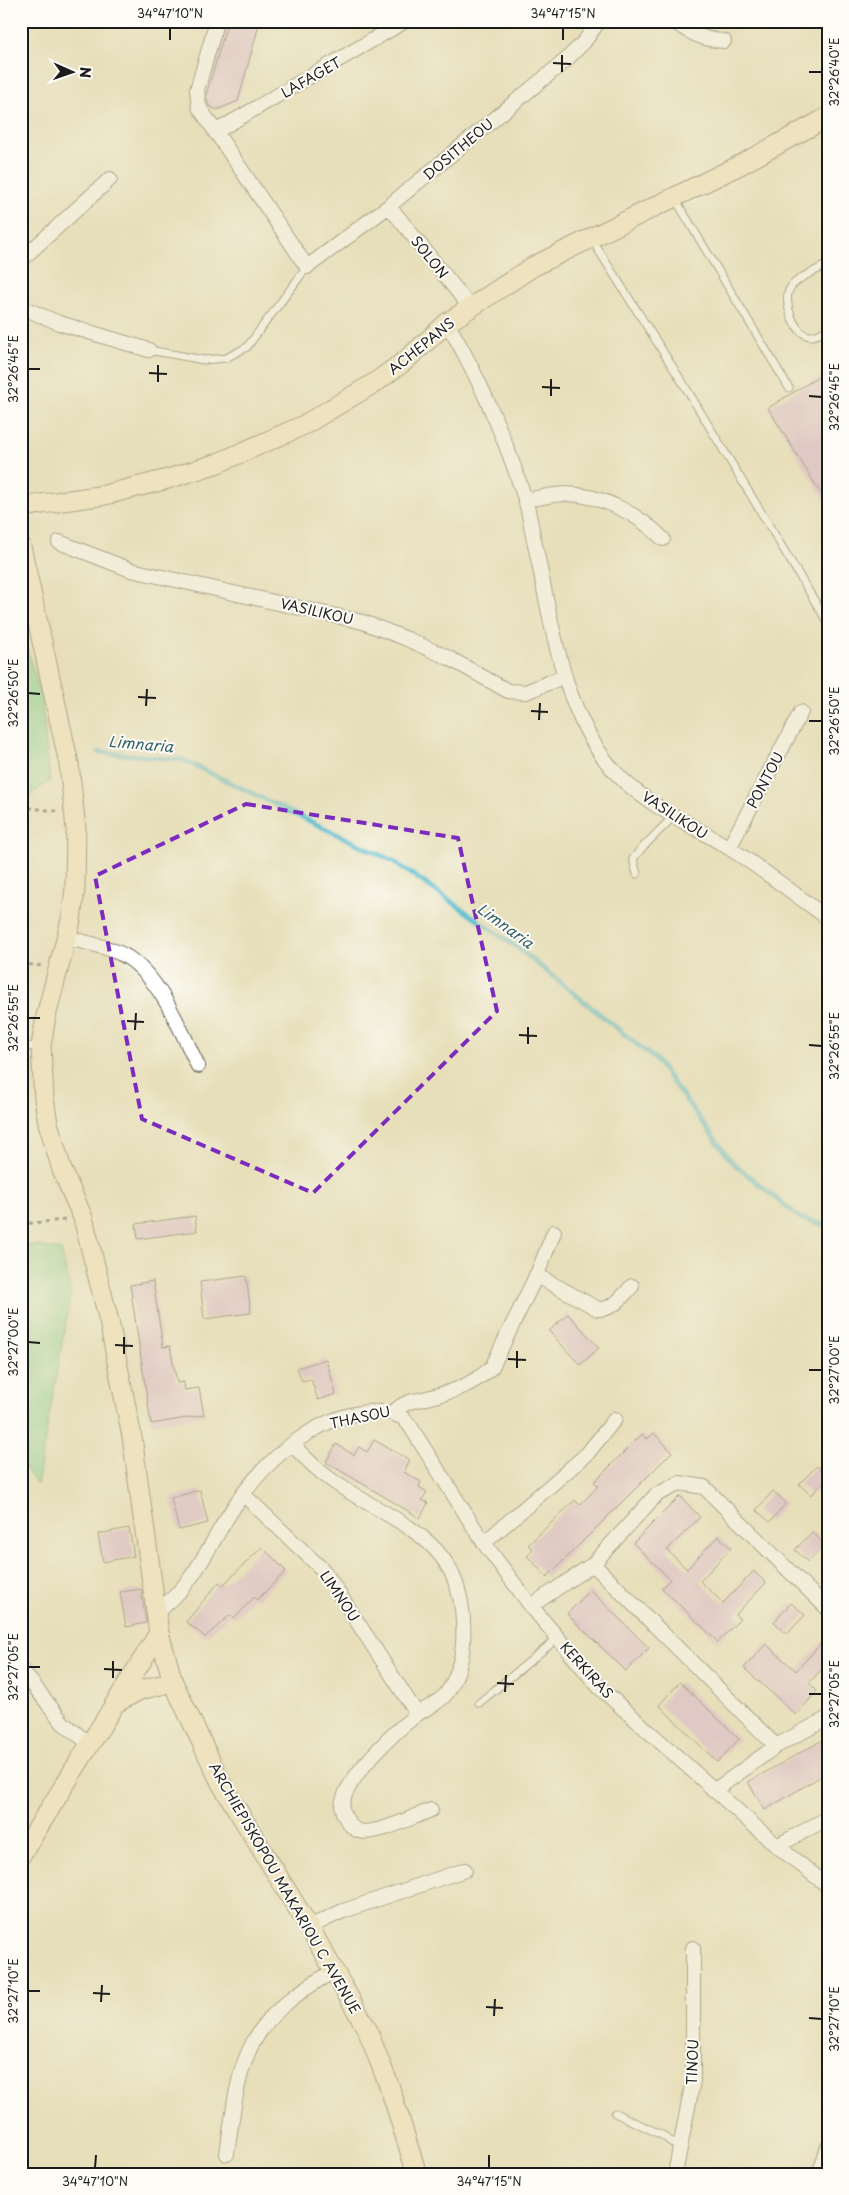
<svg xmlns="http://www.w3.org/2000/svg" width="849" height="2195" font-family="'Playpen Sans',sans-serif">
<rect width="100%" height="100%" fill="#fdfcf7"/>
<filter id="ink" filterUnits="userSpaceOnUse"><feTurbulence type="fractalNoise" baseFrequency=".02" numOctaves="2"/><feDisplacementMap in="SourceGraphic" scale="10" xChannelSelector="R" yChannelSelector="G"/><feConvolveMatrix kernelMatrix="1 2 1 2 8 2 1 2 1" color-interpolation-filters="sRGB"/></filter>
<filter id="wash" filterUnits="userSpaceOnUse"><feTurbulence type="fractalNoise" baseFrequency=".0096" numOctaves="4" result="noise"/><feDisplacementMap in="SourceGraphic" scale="20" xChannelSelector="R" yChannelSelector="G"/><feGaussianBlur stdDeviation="1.12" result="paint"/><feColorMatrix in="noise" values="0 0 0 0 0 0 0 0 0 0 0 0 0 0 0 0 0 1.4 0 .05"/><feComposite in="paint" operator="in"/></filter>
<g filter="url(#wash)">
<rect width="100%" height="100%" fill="#e7dfb9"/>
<path fill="#82d393" stroke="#4f7858" d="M21 627 42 701 50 781 22 801Z
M21 1243 61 1250 71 1293 37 1485 21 1462Z"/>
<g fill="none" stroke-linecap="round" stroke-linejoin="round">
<path stroke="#4cb6ca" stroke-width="5" d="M99 752 183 760 393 861 518 948 655 1059 732 1162 800 1218 828 1226
M21 756 24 759"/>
</g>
<g id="blocks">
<path fill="#d7b0d0" d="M228 21H260L238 101 217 110 209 106 206 95Z
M828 371V505L768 408Z
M195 1216 197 1231 138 1239 136 1224Z
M246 1276 251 1313 204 1319 200 1282Z
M153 1281 163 1347 170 1346 177 1383 184 1382 185 1390 199 1388 204 1415 151 1424 130 1285Z
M568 1314 599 1348 580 1365 549 1331Z
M326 1359 336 1394 318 1400 311 1379 302 1381 297 1368Z
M654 1433 672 1452 547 1577 527 1556 533 1550 528 1545 575 1500 580 1505 598 1486 594 1482 642 1434 647 1439Z
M374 1440 410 1460 404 1472 421 1482 419 1487 427 1492 422 1500 428 1503 420 1518 326 1462 336 1444 354 1455 359 1447 367 1452Z
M817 1466 828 1476V1478L811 1495 799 1484Z
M200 1490 208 1523 179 1530 171 1498Z
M773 1491 786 1503 770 1522 756 1510Z
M680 1496 700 1517 667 1550 687 1569 718 1536 731 1548 700 1581 723 1603 754 1571 766 1583 735 1615 740 1619 718 1642 662 1588 670 1579 633 1543Z
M129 1528 134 1556 103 1562 98 1534Z
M812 1532 825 1544 808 1562 795 1550Z
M262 1547 286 1571 257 1600 254 1597 235 1618 230 1615 205 1637 186 1622 219 1582 222 1586Z
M141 1589 146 1623 126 1627 120 1592Z
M590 1590 649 1648 626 1671 567 1614Z
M791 1603 805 1615 787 1634 774 1622Z
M828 1636V1662L809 1683 817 1691 796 1715 744 1668 766 1644 796 1671Z
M680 1682 739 1739 717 1762 659 1705Z
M828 1737V1772L765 1810 748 1782Z"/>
</g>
</g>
<g filter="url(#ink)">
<use href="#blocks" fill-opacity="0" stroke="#636053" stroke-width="1"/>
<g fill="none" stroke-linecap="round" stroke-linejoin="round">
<g stroke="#636053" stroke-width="9">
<path id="lane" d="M674 197 789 388
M592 240 686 388 828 623
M828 264C816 271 795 278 789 290 783 303 795 335 810 336 816 337 822 332 828 329
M149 350 204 360 226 358 247 347 307 267
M637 874 633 859 641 849 673 817
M21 1047 40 1046
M479 1703 558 1638
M615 2113 662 2135 680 2149"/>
</g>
<g stroke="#636053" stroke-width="16">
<path id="street" d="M217 21 197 90 199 107 307 267 389 206 566 60 584 42 599 21
M673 21C690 33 703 40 724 41
M215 132 405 21
M389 206 471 308
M21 260 110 179
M21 307 59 323 149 350
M447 323C480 378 505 438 525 499 529 512 531 526 534 540 551 615 561 714 616 773 647 806 691 824 729 848 763 869 795 895 828 918
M525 500C539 498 553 494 567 494 602 495 640 515 663 539
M59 542 131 570 363 622 407 639 449 658 508 691 526 692 565 676
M729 848 801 712
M68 938C87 943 110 947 127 957 161 979 181 1031 198 1066
M536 1275 598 1309C613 1310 623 1296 632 1286
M392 1413 403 1418 410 1426 484 1543 531 1606 599 1687 777 1846 828 1886
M292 1444C305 1458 318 1471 334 1482 405 1530 469 1539 463 1644 462 1660 456 1681 446 1694 437 1705 427 1707 416 1715 397 1730 330 1790 344 1815 347 1821 352 1829 359 1831 376 1836 414 1816 431 1810
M243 1494 325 1572 417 1714
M484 1543 587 1454 615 1419
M593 1564 776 1746
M531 1606 593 1564 656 1495 680 1483 704 1487 828 1609
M156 1612C198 1584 213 1533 243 1494 277 1449 332 1404 392 1413L401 1406 409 1402C441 1395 468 1390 492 1367L538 1272 554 1232
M21 1669 63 1723 90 1744
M714 1791 776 1746 828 1718
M777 1846 828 1818
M309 1927 343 1911 465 1870
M227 2154C240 2057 244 2022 334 1971
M675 2174 693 2081V1948
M819 2174 828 2147"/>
</g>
<g stroke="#636053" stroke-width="21">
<path id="secondary" d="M21 507 105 495 168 479 218 463 304 425 376 382 406 360 447 323 534 266 740 165 828 117
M21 546 69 764 76 829 75 888 71 920 46 1016 41 1046 44 1099 48 1123 62 1170 83 1218 109 1321 132 1437 159 1633 173 1682 221 1783 309 1927 367 2029 390 2088 417 2174
M116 1703 140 1690 173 1682
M21 1855 159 1633"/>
</g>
<path stroke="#636053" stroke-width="3" stroke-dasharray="4 4" stroke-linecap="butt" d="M21 807 56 811
M21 964 43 966
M21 1224 65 1220"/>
<use href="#lane" stroke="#fff" stroke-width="7"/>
<use href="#street" stroke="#fff" stroke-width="14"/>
<use href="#secondary" stroke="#f6e9c3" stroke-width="19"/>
</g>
</g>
<path d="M0 0H849V2195H0ZM246 804 458 838 497 1011 313 1193 142 1119 95 876Z" fill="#e7dfb9" fill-opacity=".55" fill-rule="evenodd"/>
<path fill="none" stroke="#7b2cbf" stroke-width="4" stroke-dasharray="10 6" stroke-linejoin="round" d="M246 804 458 838 497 1011 313 1193 142 1119 95 876Z"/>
<path fill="none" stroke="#1c1c1c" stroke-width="2" d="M170 40V28M563 40V28M553 63 571 64M562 72V55M809 72H822M28 369H40M149 373 167 374M158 382V365M542 387 560 388M551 396V379M809 396 822 397M28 693 40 694M138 697 156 698M146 706 147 689M531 711 548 712M539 720 540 703M809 721H822M28 1018H40M127 1021 144 1022M135 1030 136 1013M519 1035 537 1036M528 1044V1027M809 1045 822 1046M28 1342 40 1343M115 1345 133 1346M124 1354V1337M508 1359 526 1360M517 1368V1351M809 1370H822M28 1667H40M104 1669 122 1670M113 1678V1661M497 1683 514 1684M505 1692 506 1675M809 1694H822M28 1991H40M93 1993 110 1994M101 2002 102 1985M486 2007 503 2008M494 2016 495 1999M809 2018 822 2019M95 2168 96 2155M489 2168V2155"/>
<g text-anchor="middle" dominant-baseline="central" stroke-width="4" stroke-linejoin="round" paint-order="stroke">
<g font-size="14" fill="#1c1c1c" stroke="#fdfcf7">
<text transform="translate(311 77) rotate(-30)">LAFAGET</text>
<text transform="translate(458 149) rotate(-40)">DOSITHEOU</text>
<text transform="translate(430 257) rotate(51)">SOLON</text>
<text transform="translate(421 346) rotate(-39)">ACHEPANS</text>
<text transform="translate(317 611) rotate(13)">VASILIKOU</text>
<text transform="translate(765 780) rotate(-62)">PONTOU</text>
<text transform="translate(675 815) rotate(33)">VASILIKOU</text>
<text transform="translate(360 1417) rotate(-12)">THASOU</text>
<text transform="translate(340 1596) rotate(56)">LIMNOU</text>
<text transform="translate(587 1670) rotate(48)">KERKIRAS</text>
<text transform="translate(285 1888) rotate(60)">ARCHIEPISKOPOU MAKARIOU C AVENUE</text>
<text transform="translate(692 2062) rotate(-88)">TINOU</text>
</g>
<g font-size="15" font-style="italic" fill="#32616a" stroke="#fdfcf7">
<text transform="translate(141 743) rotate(5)">Limnaria</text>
<text transform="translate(506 925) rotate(36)">Limnaria</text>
</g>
</g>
<rect width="849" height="2195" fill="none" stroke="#fdfcf7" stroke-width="55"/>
<g transform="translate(72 72) rotate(92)" stroke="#fdfcf7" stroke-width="4" paint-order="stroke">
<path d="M0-4L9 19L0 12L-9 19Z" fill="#1c1c1c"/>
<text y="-8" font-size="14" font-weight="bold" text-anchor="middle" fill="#1c1c1c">N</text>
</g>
<rect x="28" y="28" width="794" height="2140" fill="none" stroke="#1c1c1c" stroke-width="2"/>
<g font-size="12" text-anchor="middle" fill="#1c1c1c">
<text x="170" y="18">34°47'10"N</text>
<text x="563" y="18">34°47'15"N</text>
<text transform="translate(835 72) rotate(-90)" y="4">32°26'40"E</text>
<text transform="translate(14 369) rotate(-90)" y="4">32°26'45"E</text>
<text transform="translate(835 397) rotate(-90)" y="4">32°26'45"E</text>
<text transform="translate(14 693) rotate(-90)" y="4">32°26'50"E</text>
<text transform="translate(835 721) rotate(-90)" y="4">32°26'50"E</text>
<text transform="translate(14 1018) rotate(-90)" y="4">32°26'55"E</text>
<text transform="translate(835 1046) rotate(-90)" y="4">32°26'55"E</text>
<text transform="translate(14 1342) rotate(-90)" y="4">32°27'00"E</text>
<text transform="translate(835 1370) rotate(-90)" y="4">32°27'00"E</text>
<text transform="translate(14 1667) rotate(-90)" y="4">32°27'05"E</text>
<text transform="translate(835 1694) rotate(-90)" y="4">32°27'05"E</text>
<text transform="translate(14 1991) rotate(-90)" y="4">32°27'10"E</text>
<text transform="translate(835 2019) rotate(-90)" y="4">32°27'10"E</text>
<text x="95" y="2186">34°47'10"N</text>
<text x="489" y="2186">34°47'15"N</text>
</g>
</svg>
